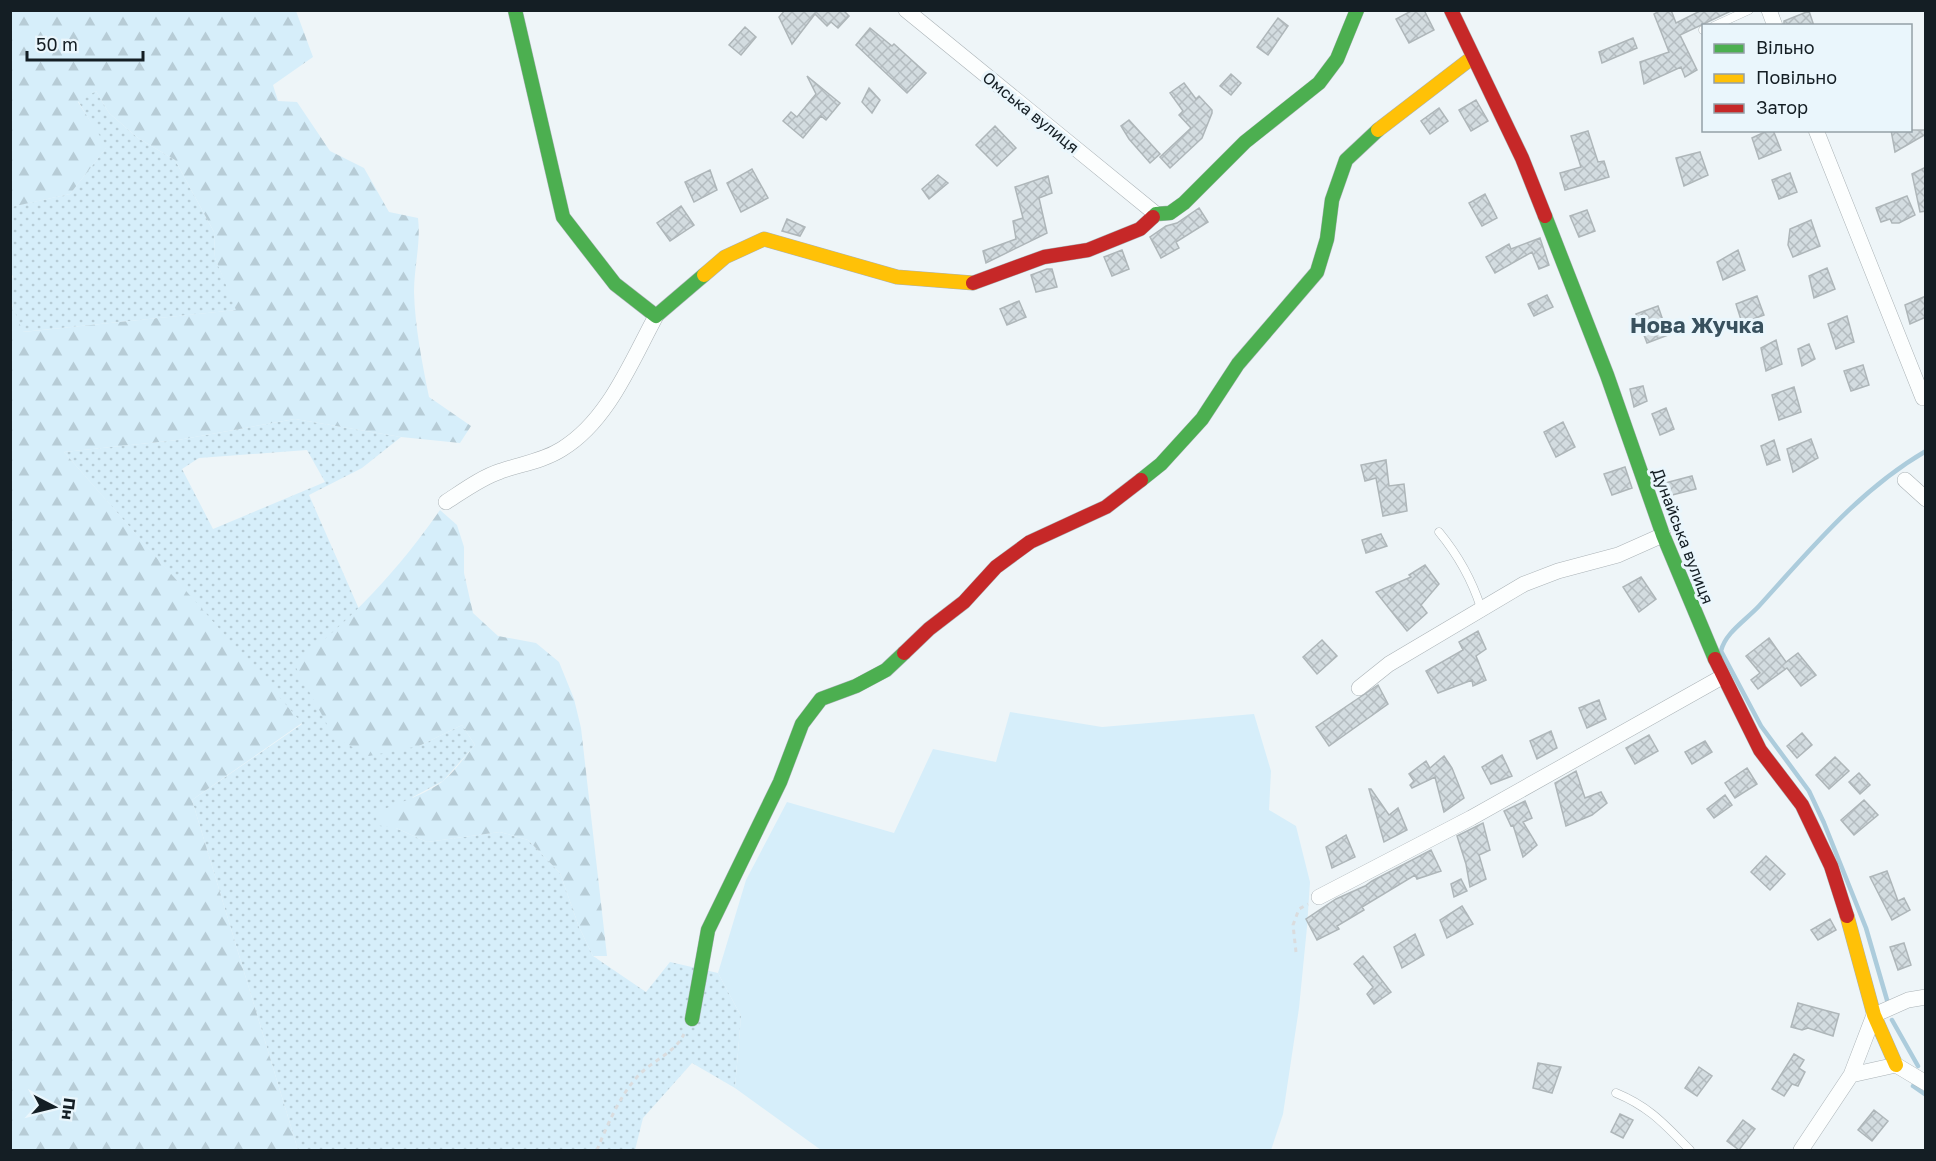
<svg xmlns="http://www.w3.org/2000/svg" width="1936" height="1161" font-family="'Golos Text',sans-serif">
<defs>
<pattern id="grass-dots" width="8" height="8" patternUnits="userSpaceOnUse" patternTransform="scale(1.5)"><rect width="8" height="8" fill="#d6eefa"/><path d="M2 2h.1M6 6h.1" fill="none" stroke="#b7ccd6" stroke-width="1.8" stroke-linecap="round"/></pattern>
<pattern id="forest-firs" width="22" height="20" patternUnits="userSpaceOnUse" patternTransform="scale(1.5)"><rect width="22" height="20" fill="#d6eefa"/><path d="M5 1l3.5 6h-7zM16 11l3.5 6h-7z" fill="#b7ccd6"/></pattern>
<pattern id="building-cross-hatch" width="8" height="8" patternUnits="userSpaceOnUse" patternTransform="scale(1.5)"><rect width="8" height="8" fill="#d3dce0"/><path d="M0 0l8 8M0 8l8-8" fill="none" stroke="#b4bcc0"/></pattern>
</defs>
<rect width="100%" height="100%" fill="#eef5f8"/>
<path fill="url(#grass-dots)" fill-rule="evenodd" d="M96 91 109 113 138 138 175 160 214 232 215 258 237 310 22 332C15 313 6 296 13 276L10 273V207L70 194 106 148 78 101Z
M295 419 401 437 362 468 309 495 359 609 325 641 295 664 419 746 462 725 475 745 443 781 413 797 396 828 427 842 500 832 528 840 560 873 579 927 593 956 646 992 670 962 718 973 741 1016 735 1088 692 1063 643 1118 635 1150H298L192 800 302 724 64 452 178 440ZM307 450 325 482 213 529 182 469 199 458Z"/>
<path fill="url(#forest-firs)" d="M11 10 296 11 313 57 273 85 278 101 297 102 330 151 364 168 389 212 418 218C421 243 414 267 414 292 415 327 422 362 429 397L471 426 460 443 401 437 295 419 178 440 64 452 302 723 192 800 298 1150H11V303L23 332 236 310 215 258 214 232 175 160 138 138 109 113 96 91 78 102 107 147 70 194 11 207Z
M440 510 457 525 464 547V573L473 613 498 636 536 643 559 662 574 699 581 728 607 956H593L579 927 560 873 528 840 500 832 427 842 396 828 376 825 377 812C396 804 430 793 444 780 456 770 465 756 475 745L462 725 419 746 369 756 334 737 294 664C351 621 399 569 440 510Z"/>
<path fill="#d6eefa" d="M1010 712 1102 727 1254 714 1271 771 1269 810 1296 826 1310 882 1307 927 1299 1008 1283 1114 1271 1150H821L735 1088 741 1016 718 973 746 880 787 802 894 833 933 749 996 762Z"/>
<g fill="none" stroke-linecap="round" stroke-linejoin="round">
<path stroke="#acccdc" stroke-width="4.5" d="M1887 1000 1866 928 1824 823 1809 791 1761 726 1721 651C1725 633 1746 620 1759 606 1810 550 1859 490 1926 451
M1892 1020 1918 1066
M1913 1086 1926 1095"/>
</g>
<path fill="url(#building-cross-hatch)" stroke="#aeb6b9" stroke-width="1.5" d="M785 10H843L849 16 838 28 831 22 827 26 815 14 792 44 779 17Z
M1413 10H1424L1434 30 1409 43 1396 19Z
M1661 10H1671L1676 23 1702 10H1733L1680 35 1697 70 1685 77 1681 67 1644 84 1640 62 1669 52 1654 14Z
M1809 11 1814 26H1784V21Z
M1278 18 1288 26 1268 55 1257 47Z
M745 27 756 37 741 55 729 45Z
M870 28 892 46 894 44 926 73 907 93 856 45Z
M1633 38 1637 48 1602 63 1599 52Z
M1231 74 1241 83 1231 95 1220 86Z
M807 76 840 103 826 120 821 116 803 138 783 121 791 112 797 117 816 94Z
M1184 83 1196 99 1199 96 1212 110V113L1202 138 1170 168 1160 157 1191 128 1179 115 1183 111 1170 93Z
M869 88 880 100 872 113 862 102Z
M1476 100 1488 121 1471 131 1459 110Z
M1439 108 1448 121 1430 134 1421 121Z
M1129 120 1160 154 1150 163 1129 139 1121 126Z
M995 126 1016 148 997 166 976 145Z
M1769 130H1773L1781 150 1759 159 1752 138Z
M1891 130H1926V134L1895 152Z
M1588 131 1598 162 1604 161 1609 177 1565 190 1560 173 1581 167 1571 136Z
M1700 152 1708 175 1684 186 1676 158Z
M1926 167V211L1920 212 1912 174Z
M752 169 768 198 741 212 727 183Z
M710 170 717 190 694 202 685 182Z
M1790 173 1797 192 1779 199 1772 180Z
M938 175 948 183 929 199 922 189Z
M1048 176 1052 193 1039 198 1047 233 986 263 983 251 1016 239 1013 221 1023 218 1015 187Z
M1485 194 1497 218 1482 226 1469 203Z
M1907 196 1915 215 1899 223H1892L1890 219 1881 222 1876 208Z
M681 206 694 225 670 241 657 223Z
M1199 208 1208 222 1176 242 1179 248 1161 258 1150 237 1166 226 1177 223Z
M1587 210 1595 231 1579 237 1570 216Z
M787 219 805 227 800 236 782 231Z
M1811 220 1820 246 1793 257 1788 245 1790 229Z
M1540 238 1549 265 1539 269 1532 252 1495 273 1486 257 1509 244 1511 249Z
M1122 250 1129 269 1112 276 1104 257Z
M1738 250 1745 270 1723 280 1717 262Z
M1827 268 1835 289 1814 298 1809 276Z
M1047 269H1052L1057 287 1036 292 1031 275Z
M1547 295 1553 307 1534 316 1528 304Z
M1757 296 1764 315 1742 323 1736 304Z
M1926 296V317L1910 324 1905 305Z
M1019 301 1026 317 1007 325 1000 309Z
M1658 306 1668 335 1647 343 1636 314Z
M1847 316 1854 342 1836 349 1828 324Z
M1776 340 1782 364 1766 371 1761 348Z
M1809 344 1815 359 1802 366 1798 349Z
M1863 365 1869 385 1851 391 1844 371Z
M1643 386 1647 401 1634 407 1630 389Z
M1794 387 1801 412 1779 420 1772 395Z
M1666 408 1674 429 1660 435 1652 414Z
M1563 422 1575 447 1556 457 1544 432Z
M1811 439 1818 458 1793 472 1787 449Z
M1774 440 1780 460 1767 465 1761 446Z
M1386 460 1389 486 1404 484 1407 511 1383 516 1376 478 1365 481 1361 465Z
M1625 467 1632 488 1612 495 1604 474Z
M1692 476 1696 489 1664 497 1661 484Z
M1381 534 1387 546 1366 553 1362 540Z
M1425 565 1439 584 1421 605 1427 613 1407 631 1376 592 1411 577 1409 575Z
M1641 577 1656 599 1639 612 1623 587Z
M1478 631 1486 649 1476 656 1486 680 1473 686 1472 680 1438 693 1426 671 1463 650 1459 642Z
M1769 638 1786 662 1798 653 1816 675 1801 686 1787 668 1758 689 1751 680 1760 673 1746 656Z
M1322 640 1337 656 1317 674 1303 657Z
M1378 685 1388 704 1329 746 1316 727Z
M1599 700 1606 719 1587 728 1579 708Z
M1551 731 1557 748 1537 759 1530 741Z
M1802 733 1812 745 1797 758 1787 746Z
M1649 735 1658 751 1635 764 1626 748Z
M1705 741 1712 752 1692 764 1685 752Z
M1502 755 1512 776 1491 784 1482 767Z
M1444 756 1452 768 1464 798 1444 812 1435 777 1412 788 1410 785 1414 781 1409 774 1426 761 1430 768Z
M1835 757 1849 771 1829 789 1816 775Z
M1747 768 1757 784 1735 798 1725 783Z
M1576 771 1585 798 1601 792 1607 803 1592 815 1566 826 1555 783Z
M1859 773 1870 785 1860 794 1849 782Z
M1369 789H1371L1389 815 1398 808 1407 830 1384 842Z
M1725 795 1732 805 1714 818 1707 809Z
M1864 800 1878 815 1854 835 1841 820Z
M1525 801 1532 818 1523 822 1537 845 1523 857 1513 825 1511 826 1504 811Z
M1483 823 1490 850 1479 855 1486 879 1470 887 1466 864 1457 836Z
M1346 835 1355 857 1332 868 1326 847Z
M1431 850 1441 871 1417 879 1415 875 1362 907 1364 910 1337 926 1339 929 1317 940 1306 919 1336 899 1365 886 1372 881Z
M1766 856 1785 874 1770 890 1751 872Z
M1887 871 1898 901 1904 898 1910 910 1892 920 1870 877Z
M1461 879 1467 891 1454 897 1451 884Z
M1462 906 1473 924 1447 938 1440 920Z
M1830 919 1836 930 1818 940 1811 930Z
M1415 934 1424 955 1402 968 1394 947Z
M1904 943 1911 965 1898 970 1890 947Z
M1363 956 1391 992 1374 1004 1367 994 1373 987 1354 964Z
M1798 1003 1839 1014 1833 1036 1808 1028 1802 1030 1791 1027Z
M1794 1054 1804 1060 1799 1068 1805 1072 1798 1086 1792 1084 1784 1096 1772 1089Z
M1538 1063 1561 1067 1552 1093 1533 1088Z
M1699 1067 1712 1076 1697 1096 1685 1088Z
M1874 1110 1888 1121 1872 1141 1858 1130Z
M1620 1114 1633 1120 1623 1138 1611 1132Z
M1743 1120 1755 1129 1739 1150 1727 1141Z"/>
<g fill="none" stroke-linecap="round" stroke-linejoin="round">
<g stroke="#aab2b6" stroke-width="9">
<path id="lane" d="M1714 26 1749 10
M1703 30H1704
M1439 532C1458 555 1472 580 1481 608
M1616 1093C1650 1107 1665 1125 1690 1150"/>
</g>
<g stroke="#aab2b6" stroke-width="16">
<path id="street" d="M906 10 1156 214
M1769 10 1775 26
M1816 130 1923 398
M1905 480 1926 499
M446 502C463 491 482 477 501 471 521 464 543 461 562 449 608 421 631 362 656 316
M1359 688 1389 664 1524 584 1558 571 1618 555 1663 535
M1319 897 1471 818 1722 677
M1851 1075 1896 1065 1926 1083
M1801 1150 1851 1075 1874 1015 1908 1000 1926 997"/>
</g>
<g stroke="#aab2b6" stroke-width="15">
<path id="fast" d="M515 10 563 217 615 284 656 316 704 275
M1545 216 1607 375 1663 535 1715 659
M1153 217 1156 214 1170 213 1184 203 1245 142 1319 83 1337 59 1357 10
M1141 480 1161 464 1202 419 1238 364 1317 272 1327 239 1332 200 1346 160 1378 130
M692 1019 708 930 780 782 802 724 821 699 856 686 886 670 904 653"/>
</g>
<g stroke="#aab2b6" stroke-width="15">
<path id="slow" d="M1378 130 1473 57
M704 275 725 257 764 239 897 277 973 283
M1847 916 1874 1015 1896 1065"/>
</g>
<g stroke="#aab2b6" stroke-width="15">
<path id="jam" d="M1451 10 1522 158 1545 216
M973 283 1044 257 1088 250 1140 229 1153 217
M904 653 929 629 964 602 996 567 1030 542 1106 507 1141 480
M1715 659 1760 750 1802 805 1831 866 1847 916"/>
</g>
<path stroke="#dadcde" stroke-width="3" stroke-dasharray="4.5 4.5" stroke-linecap="butt" d="M1296 952 1293 925 1299 909 1308 904
M597 1150C607 1126 619 1097 637 1077 651 1061 674 1054 684 1034"/>
<use href="#lane" stroke="#fcfefe" stroke-width="8"/>
<use href="#street" stroke="#fcfefe" stroke-width="15"/>
<use href="#fast" stroke="#4caf50" stroke-width="14"/>
<use href="#slow" stroke="#ffc107" stroke-width="14"/>
<use href="#jam" stroke="#c62828" stroke-width="14"/>
</g>
<g text-anchor="middle" dominant-baseline="central" stroke-width="6" stroke-linejoin="round" paint-order="stroke">
<g font-size="16" fill="#141e24" stroke="#eaf6fc">
<text transform="translate(1031 112) rotate(39)">Омська вулиця</text>
<text transform="translate(1683 536) rotate(69)">Дунайська вулиця</text>
</g>
<g font-size="22" font-weight="bold" fill="#39515e" stroke="#eaf6fc">
<text x="1697" y="324">Нова Жучка</text>
</g>
</g>
<rect width="1936" height="1161" fill="none" stroke="#141e24" stroke-width="24"/>
<rect x="1702" y="24" width="210" height="108" fill="#eaf6fc" stroke="#94a0a6" stroke-width="1.5"/>
<rect x="1714" y="44" width="30" height="9" fill="#4caf50" stroke="#94a0a6" stroke-width="1.5"/>
<text x="1756" y="54" font-size="18" fill="#141e24">Вільно</text>
<rect x="1714" y="74" width="30" height="9" fill="#ffc107" stroke="#94a0a6" stroke-width="1.5"/>
<text x="1756" y="84" font-size="18" fill="#141e24">Повільно</text>
<rect x="1714" y="104" width="30" height="9" fill="#c62828" stroke="#94a0a6" stroke-width="1.5"/>
<text x="1756" y="114" font-size="18" fill="#141e24">Затор</text>
<g transform="translate(54 1107) rotate(97)" stroke="#eaf6fc" stroke-width="4.5" paint-order="stroke">
<path d="M0-4.5L10 22L0 15L-10 22Z" fill="#141e24"/>
<text y="-9" font-size="16" font-weight="bold" text-anchor="middle" fill="#141e24">Пн</text>
</g>
<path d="M27 51v9h116v-9" fill="none" stroke="#141e24" stroke-width="3"/>
<text x="36" y="51" font-size="18" fill="#141e24" stroke="#eaf6fc" stroke-width="4.5" paint-order="stroke">50 m</text>
</svg>
